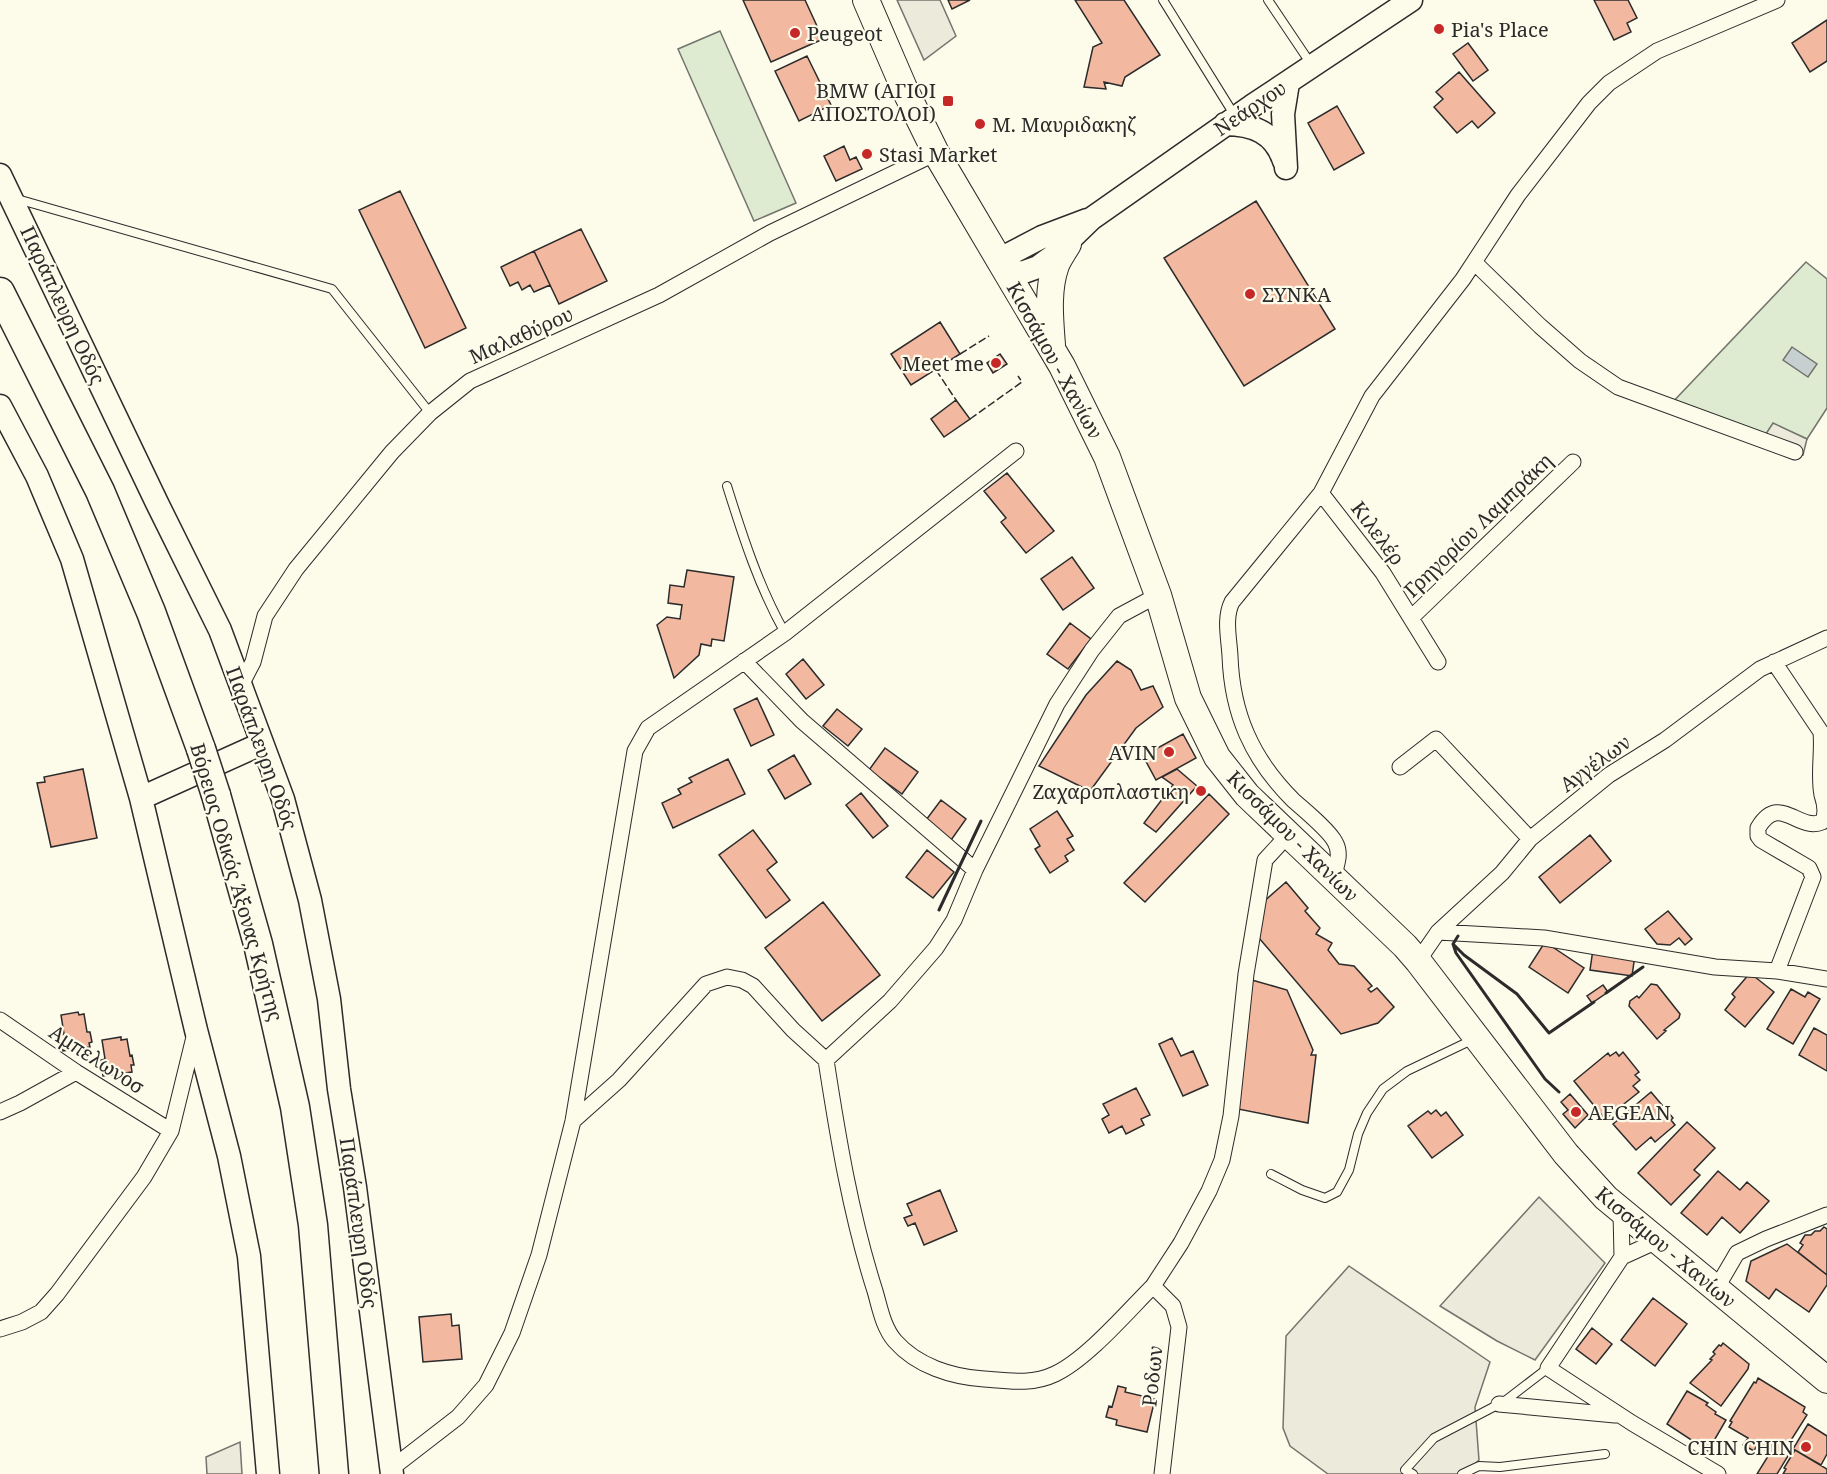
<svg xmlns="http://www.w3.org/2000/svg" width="1827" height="1474" font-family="'Noto Serif',serif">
<rect width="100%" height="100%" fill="#fdfbea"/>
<path fill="#deebd1" stroke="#74746e" stroke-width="1.5" d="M720 31 796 203 754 221 678 49Z
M1806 262 1827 279V408L1807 439 1773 424 1762 440 1669 406Z"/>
<path fill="#eceadb" stroke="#74746e" stroke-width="1.5" d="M897 0H940L956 36 924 60Z
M1773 423 1807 439 1803 455 1762 440Z
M1539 1197 1605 1263 1535 1360 1497 1341 1440 1306Z
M1349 1266 1490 1362 1475 1407 1479 1460 1465 1474H1328L1290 1446 1283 1428 1286 1336Z
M240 1442 242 1474H207L206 1457Z"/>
<path fill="#c7d0d0" stroke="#74746e" stroke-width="1.5" d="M1792 347 1817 364 1808 377 1783 360Z"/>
<path fill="#f2b8a0" stroke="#2b2b2b" stroke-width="1.5" d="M743 0H805L823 39 771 62Z
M948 0H970L952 9Z
M1075 0H1124L1160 55 1125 77 1122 86 1104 82 1106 89 1084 87 1093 47 1102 43Z
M1594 0H1628L1637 18 1627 23 1631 32 1614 40Z
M1827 20V61L1810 72 1792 43Z
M1468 43 1488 70 1473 81 1453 54Z
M807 56 831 105 799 121 775 71Z
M1459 72 1495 113 1478 128 1472 121 1457 133 1434 107 1443 99 1436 92Z
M1337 106 1364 153 1334 170 1308 123Z
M844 146 850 160 856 157 862 169 836 181 824 156Z
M400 191 466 328 425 348 359 210Z
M1256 201 1335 329 1244 386 1164 258Z
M581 229 607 281 559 304 534 251Z
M534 251 550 285 534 292 530 285 522 290 518 282 510 286 501 267Z
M940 322 960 354 911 385 891 354Z
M1000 354 1007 364 993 373 987 363Z
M956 400 970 419 944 437 931 419Z
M1007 473 1054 531 1026 553 1001 522 1006 518 984 491Z
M1072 557 1094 588 1063 610 1041 579Z
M687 570 734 577 724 641 712 639 711 646 701 644 699 655 674 678 657 625 667 617 680 619 682 605 668 603 670 585 684 587Z
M1070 623 1091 639 1068 669 1047 654Z
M803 659 824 685 806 699 786 674Z
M1117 661 1131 670 1141 690 1153 686 1163 707 1136 728 1090 791 1039 766 1086 695Z
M757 698 774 735 751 746 734 709Z
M837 709 862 729 848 746 823 726Z
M1183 734 1196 758 1156 780 1143 756Z
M885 748 918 772 902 794 869 770Z
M794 755 811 784 785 799 768 770Z
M728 759 745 794 673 828 662 803 681 794 678 789 692 782 689 778Z
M83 769 97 838 51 847 37 783 45 782 44 777Z
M1177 769 1197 786 1156 832 1144 823 1173 785 1162 777Z
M861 793 888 826 873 838 846 805Z
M1209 794 1229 814 1145 902 1124 883Z
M941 800 966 819 949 843 923 824Z
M1057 811 1073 836 1067 839 1074 850 1065 856 1068 861 1050 873 1035 849 1040 846 1030 829Z
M753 830 777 862 767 870 790 900 766 918 719 855Z
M1590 835 1611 861 1560 903 1539 877Z
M927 850 954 872 933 898 906 877Z
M1286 882 1308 908 1305 911 1320 928 1316 934 1332 943 1328 950 1339 964 1354 966 1372 986 1368 989 1371 992 1377 988 1394 1007 1378 1023 1341 1034 1259 938 1261 904Z
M823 902 880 975 822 1021 765 948Z
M1668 911 1692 939 1685 945 1679 938 1670 945 1657 944 1645 929Z
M1545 942 1584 968 1568 993 1529 967Z
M1593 949 1635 955 1632 976 1590 970Z
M1750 973 1774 992 1745 1027 1725 1010 1735 997 1732 994Z
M1252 980 1287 990 1313 1050 1311 1055H1316L1308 1123 1238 1109Z
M1651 984 1657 985 1680 1014 1679 1018 1664 1030 1666 1031 1657 1039 1629 1006 1630 1001 1637 996 1639 998Z
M1603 985 1608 992 1592 1003 1587 996Z
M1791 989 1805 997 1808 992 1820 999 1793 1044 1767 1029Z
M78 1012 79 1015 84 1014 87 1032H90L92 1042 89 1043 90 1047 63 1051 60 1035 64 1034 61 1015Z
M1814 1028 1827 1035V1071L1799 1055Z
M121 1037V1040L127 1039 130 1056 132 1055 134 1065H131L132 1072 103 1076 101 1060 105 1059 102 1040Z
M1172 1038 1181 1056 1193 1051 1208 1085 1183 1096 1159 1044Z
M1616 1052 1619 1056 1623 1052 1639 1072 1635 1075 1640 1080 1633 1086 1639 1092 1605 1119 1574 1081 1608 1053 1610 1056Z
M1136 1088 1150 1115 1141 1119 1144 1125 1126 1134 1122 1126 1109 1133 1102 1119 1109 1115 1103 1104Z
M1651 1092 1673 1118 1671 1120 1675 1125 1655 1142 1651 1137 1636 1150 1613 1124Z
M1570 1094 1588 1115 1575 1128 1563 1114 1568 1110 1561 1102Z
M1436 1110 1441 1116 1446 1112 1463 1135 1432 1158 1408 1126 1428 1111 1431 1114Z
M1687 1122 1715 1148 1694 1170 1700 1175 1671 1205 1638 1173Z
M1718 1171 1740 1190 1747 1182 1769 1201 1740 1233 1722 1217 1707 1235 1681 1213Z
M940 1190 957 1231 924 1245 915 1223 908 1226 904 1218 912 1215 907 1204Z
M1824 1227 1827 1229V1275L1798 1252 1803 1245 1800 1243 1805 1235H1811L1815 1231H1820Z
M1787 1244 1827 1275V1285L1809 1312 1776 1289 1769 1299 1746 1281 1751 1261Z
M1653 1298 1687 1324 1655 1366 1621 1340Z
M451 1314 452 1326 459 1325 462 1359 423 1362 419 1317Z
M1592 1328 1612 1344 1596 1364 1576 1349Z
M1723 1343 1749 1364 1748 1369 1721 1406 1690 1383 1712 1360 1710 1359 1715 1354 1713 1352 1719 1345 1721 1346Z
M1758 1378 1805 1407 1803 1412 1807 1415 1786 1448 1791 1451 1777 1474H1757L1770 1453 1757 1445 1754 1451 1743 1445 1748 1438 1729 1427 1732 1422 1730 1421 1754 1382 1756 1383Z
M1118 1386 1126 1388 1125 1392 1155 1399 1147 1432 1116 1425 1117 1420 1106 1417 1109 1406 1112 1407Z
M1687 1391 1708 1403 1706 1405 1716 1412 1715 1414 1726 1420 1708 1451 1667 1424Z
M1808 1424 1827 1436V1454L1821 1465 1793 1449Z
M1795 1450 1827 1469V1474H1783L1786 1469 1784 1468Z"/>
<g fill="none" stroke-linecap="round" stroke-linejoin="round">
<g stroke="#2b2b2b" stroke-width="10">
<path id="lane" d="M1163 0 1235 116
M1268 0 1311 64
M17 199 332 289 430 413
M727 486C743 537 759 587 785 633
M1271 1174 1302 1190 1325 1198 1337 1192 1349 1170 1358 1134 1367 1113 1383 1089 1407 1071 1474 1039
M1413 1474 1405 1470 1434 1438 1505 1401 1548 1368
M1462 1474 1479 1466 1500 1467 1605 1454"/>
</g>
<g stroke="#2b2b2b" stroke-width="17">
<path id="street" d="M1475 263 1540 326 1580 361 1618 387 1795 452
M1321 493 1383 573 1438 662
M1412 617 1573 462
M744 661 802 721 975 870
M1774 662 1821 732C1823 753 1818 774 1822 795 1825 804 1827 814 1822 822 1798 832 1779 792 1758 828V836L1761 840 1809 868 1813 877 1777 971
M240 687 253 662 265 616 296 569 392 452 430 413 470 381 659 295 770 233 936 153
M1400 767 1436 739 1530 839
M1333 878C1336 866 1342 854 1335 842 1329 830 1304 810 1293 800 1252 759 1232 714 1230 656 1229 638 1224 618 1232 602L1321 493 1372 396 1463 279 1518 195 1589 103 1609 83 1657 51 1777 0
M1438 932 1544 938 1715 967 1777 971 1827 979
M1418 961 1438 932 1502 873 1530 839 1609 775 1665 740 1760 669 1827 638
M0 1020 76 1072 171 1131
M826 1060C838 1138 851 1216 875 1291 880 1308 883 1327 895 1341 917 1366 952 1377 984 1379 1009 1381 1032 1385 1055 1374 1087 1359 1127 1312 1153 1286L1173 1306 1179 1327 1162 1474
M0 1112 20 1103 76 1072
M573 1121 619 1080 706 984 727 977 742 980 753 986 793 1030 826 1060 890 1001 936 948 954 920 975 870 1057 704 1092 650 1119 616 1158 595
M1621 1212 1622 1257
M1657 1241 1622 1257 1548 1368 1632 1423 1718 1474
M1153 1286 1181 1243 1209 1191 1222 1160 1231 1116 1246 974 1265 860 1289 834
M1716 1289 1737 1253 1766 1239 1827 1215
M0 1329 22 1322 41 1312 57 1294 144 1177 171 1131 195 1033
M1499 1404 1615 1415
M392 1468 458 1417 486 1385 512 1333 539 1255 573 1121 635 751 648 728 785 633 1016 451"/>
</g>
<g stroke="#2b2b2b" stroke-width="25">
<path id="secondary" d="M1225 124C1253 124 1275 133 1284 161
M1286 168 1283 114 1288 83
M0 175 157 503 220 630 283 799 310 900 329 999 339 1089 355 1187 392 1474
M998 260 1042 237 1087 220
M1006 273 1024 272 1038 267 1053 256 1091 219 1252 106 1411 0
M0 406 37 476 72 559 141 798 196 1030 229 1156 249 1256 268 1474
M141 798 261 744"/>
</g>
<g stroke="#2b2b2b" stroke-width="28">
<path id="primary" d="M866 0 904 88 936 153 1062 366 1107 457 1158 595 1188 698 1217 757 1247 795 1405 946 1418 961 1566 1154 1606 1198 1827 1380
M1052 345C1050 319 1047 290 1056 265 1059 258 1064 251 1068 244"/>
</g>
<g stroke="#2b2b2b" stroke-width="31">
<path id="highway" d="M0 292 100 491 151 612 201 749
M216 795 258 944 295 1107 313 1225 334 1474"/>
</g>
<use href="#lane" stroke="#fdfbea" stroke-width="8"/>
<use href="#street" stroke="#fdfbea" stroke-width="15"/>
<use href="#secondary" stroke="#fdfbea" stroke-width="22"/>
<use href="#primary" stroke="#fdfbea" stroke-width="26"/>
<use href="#highway" stroke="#fdfbea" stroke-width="28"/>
<g stroke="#2b2b2b" stroke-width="31" stroke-linecap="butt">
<path id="highway-bridge" d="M201 749 216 795"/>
</g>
<use href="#highway-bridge" stroke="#fdfbea" stroke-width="28"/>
<path stroke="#2b2b2b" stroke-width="1.5" stroke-dasharray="8 3" stroke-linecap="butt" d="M960 354 989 336
M936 370 956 400
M970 419 1022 382 1018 376"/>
<path stroke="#2b2b2b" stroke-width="3" d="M939 910 981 821
M1458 936 1453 944 1456 953 1545 1079 1559 1092
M1453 944 1464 955 1517 994 1549 1033 1594 1002
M1606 993 1643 967"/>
</g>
<g fill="#c62828" stroke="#fdfbea" stroke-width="2">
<circle cx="1439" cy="29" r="6"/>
<circle cx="795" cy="33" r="6"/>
<rect x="942" y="95" width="12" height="12" rx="3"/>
<circle cx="980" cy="124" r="6"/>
<circle cx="867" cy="154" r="6"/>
<circle cx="1250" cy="294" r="6"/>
<circle cx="996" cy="363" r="6"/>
<circle cx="1169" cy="752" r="6"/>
<circle cx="1201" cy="791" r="6"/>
<circle cx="1576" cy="1112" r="6"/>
<circle cx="1806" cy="1447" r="6"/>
</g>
<g text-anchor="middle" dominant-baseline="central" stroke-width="4.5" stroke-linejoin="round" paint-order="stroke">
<g font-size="20" fill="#2b2b2b" stroke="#fdfbea" text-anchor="start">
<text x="1451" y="29">Pia's Place</text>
<text x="807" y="33">Peugeot</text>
<text x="936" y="90" text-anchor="end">BMW (ΑΓΙΟΙ<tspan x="936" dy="23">ΑΠΟΣΤΟΛΟΙ)</tspan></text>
<text x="992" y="124">Μ. Μαυριδακηζ</text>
<text x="879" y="154">Stasi Market</text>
<text x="1262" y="294">ΣΥΝΚΑ</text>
<text x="984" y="363" text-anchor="end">Meet me</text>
<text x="1157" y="752" text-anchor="end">AVIN</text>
<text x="1189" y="791" text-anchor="end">Ζαχαροπλαστικη</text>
<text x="1588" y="1112">AEGEAN</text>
<text x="1794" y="1447" text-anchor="end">CHIN CHIN</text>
</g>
<g font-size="20" fill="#2b2b2b" stroke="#fdfbea">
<text transform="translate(1250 108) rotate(-34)">Νεάρχου</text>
<text transform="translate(63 305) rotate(65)">Παράπλευρη Οδός</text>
<text transform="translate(521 335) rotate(-24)">Μαλαθύρου</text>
<text transform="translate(1055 360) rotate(61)">Κισσάμου - Χανίων</text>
<text transform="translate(1478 525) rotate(-44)">Γρηγορίου Λαμπράκη</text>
<text transform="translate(1378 533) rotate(53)">Κιλελέρ</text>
<text transform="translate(262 748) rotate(70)">Παράπλευρη Οδός</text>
<text transform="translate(1595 763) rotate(-36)">Αγγέλων</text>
<text transform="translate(1293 836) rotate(45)">Κισσάμου - Χανίων</text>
<text transform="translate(237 882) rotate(74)">Βόρειος Οδικός Άξονας Κρήτης</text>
<text transform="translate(97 1059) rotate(33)">Αμπελωνοσ</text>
<text transform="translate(359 1223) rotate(82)">Παράπλευρη Οδός</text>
<text transform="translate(1666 1247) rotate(40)">Κισσάμου - Χανίων</text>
<text transform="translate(1152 1376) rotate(-84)">Ροδων</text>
</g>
</g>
</svg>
